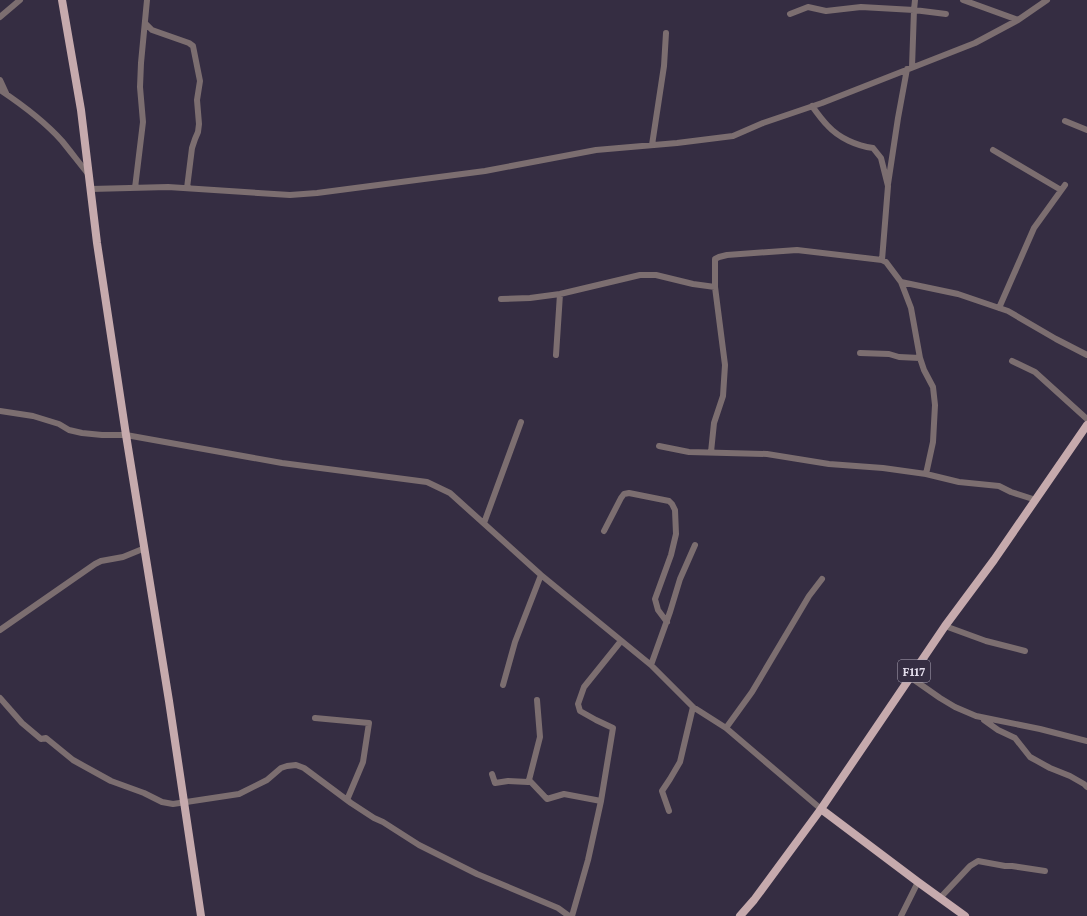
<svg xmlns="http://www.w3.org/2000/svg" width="1087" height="916" font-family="'Crimson Pro',serif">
<rect width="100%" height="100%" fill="#352d42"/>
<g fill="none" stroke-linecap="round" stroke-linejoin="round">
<path stroke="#7c6e70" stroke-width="6" d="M915 0 914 10 946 14
M963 0 1018 20
M790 14 808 7 826 11 861 7 914 10 912 67
M0 17 20 0
M145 23 152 30 189 43 193 46 200 81 197 100 199 124 198 132 195 139 192 148 187 188
M0 80 6 93
M0 90C21 104 45 122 62 141 71 152 80 164 89 175
M812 106C817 113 822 120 828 126 839 138 857 146 873 148L881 158 888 186 882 260
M1065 121 1087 130
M652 145 664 66 666 33
M993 150 1061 190
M888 184 898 118 907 69
M135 188 143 122 140 87 141 63 147 0
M91 189 168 187 290 195 317 193 485 171 596 150 677 143 733 136 763 123 822 103 975 43 1018 20 1047 0
M501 299 530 298 560 294 640 275H656L693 284 715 287
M999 308 1034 228 1065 185
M860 353 889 354 899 357 920 358
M556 355 560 294
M1012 361 1035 372 1087 419
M0 411 33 416 59 424 69 430 82 433 102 435H126L282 463 427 482 450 493 541 575 651 665 693 707 726 728 821 809
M659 446 689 452 767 454 829 464 883 468 926 474 959 482 999 486 1011 492 1036 500
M711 452 714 423 723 396 725 365 715 287V259L719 257 727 255 797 250 882 260 886 262 901 282
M926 474 933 442 935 405 933 387 924 370 920 358 911 308 901 282 958 294 1008 311 1056 339 1087 355
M484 523 521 422
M604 531 621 498 624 494 629 493 669 501 672 504 675 510 676 534 671 555 655 599 658 610 667 622
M945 626 986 641 1025 651
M0 630 95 564 101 561 123 557 145 548
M651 665 670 612 680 579 695 545
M910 677 940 698 955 707 976 716 1040 729 1087 741
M503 685 515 642 541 575
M0 698 22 723 41 739 46 738 73 760 111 781 144 793 162 802 173 804 239 794 267 780 281 768 287 766 296 765 304 768 351 803 374 818 383 822 419 845 477 874 558 908 569 916
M315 718 369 723 363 762 347 800
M984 720 998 730 1015 738 1030 757 1050 768 1070 776 1084 784 1087 787
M726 728 752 692 809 596 822 579
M492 774 495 783 508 781 528 782 529 780
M529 780 547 799 564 794 601 801 613 728 596 720 580 711 578 704 584 687 621 641
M529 780 540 737 537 700
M669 811 662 791 670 779 680 762 693 707
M940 898 970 866 978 861 1005 866H1012L1045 871
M572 916 588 860 601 801
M901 916 918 882"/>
<path stroke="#c6aaad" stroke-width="8" d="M62 0 81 110 97 243 126 435 169 701 201 916
M821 809 918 882 965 916
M740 916 754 900 821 809 945 626 994 560 1087 425"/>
</g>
<g text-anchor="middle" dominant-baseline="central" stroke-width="3.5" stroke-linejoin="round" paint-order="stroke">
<rect fill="#352d42" stroke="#b0a9b9" stroke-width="1" x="898" y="660" width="32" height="22" rx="3"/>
<g font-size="13" font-weight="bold" fill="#e4deec">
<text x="914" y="671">F117</text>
</g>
</g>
</svg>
